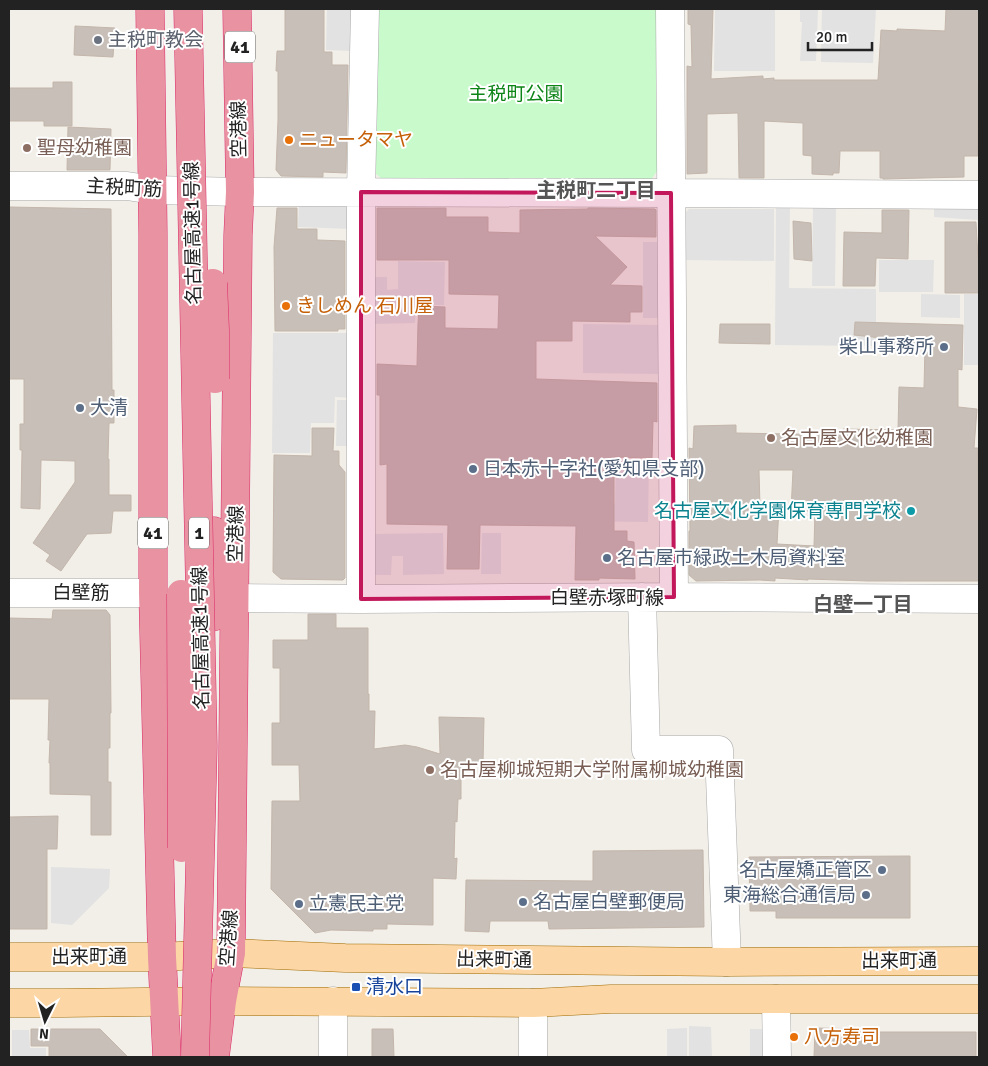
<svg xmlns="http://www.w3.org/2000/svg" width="988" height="1066" font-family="Signika,'Noto Sans JP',sans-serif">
<rect width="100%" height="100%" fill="#f2efe9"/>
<path fill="#c8facc" d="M380 9H658L659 168 651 180 381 178 371 170 375 14Z"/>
<path fill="#e2e2e2" d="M327 9H351L352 10 353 51 326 50Z
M715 9H775V71H714Z
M800 9H818L816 61H800L802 22H800Z
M822 9H876L873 63 821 62Z
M299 202 345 204 353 210 352 229 298 227Z
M972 203 979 210 978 220 934 217V204Z
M776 205H790L789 288 876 289V346L775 345Z
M813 205H836L835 286H812Z
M689 209H774V261L685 260 684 214Z
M643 242H657L658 318H643Z
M879 260H934L933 292H879Z
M398 261 445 262 444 305H416L415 323 372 324V277H387V290L398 289Z
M921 294 960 295V318L921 317Z
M964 294H979V365H964Z
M583 324 658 325V374L583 373Z
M273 333H355L354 398 335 397 334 423H311L310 453H272Z
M337 400H354V446H336Z
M616 460 649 461 648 522 577 521V503L615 504Z
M443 533 444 574 403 575V556H392L391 575H374V534Z
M482 533H501V574H481Z
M51 867 110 869 109 888 72 925 51 923Z
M689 1026 711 1027 712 1057H689Z
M687 1028V1057H667V1029Z
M750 1029H764V1057H750Z
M12 1030H29L30 1048H46V1057H12Z"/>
<path fill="#c7bfb8" stroke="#c4b6ab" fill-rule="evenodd" d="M285 9H324V52H332V65H348L346 173 323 172V177L281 176 276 170 278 120V71H276L277 51H285Z
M688 9H713L711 79 763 76V79L774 78V80H878L881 30 897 31V29L945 31 946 9H979L978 156H964V177L883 179V178H880V151H840L839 173H833V175L812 174V156L803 155V123L764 121V178H739L738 113 707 114V173L687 174V66L692 67 691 25 688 24Z
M75 26 115 28 113 57 74 55Z
M53 82H72V126H44V121H9V88H53Z
M68 127 111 129 110 170H67Z
M9 207 111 209 112 390H114V423H109L108 459H109V495H131V511H113L111 533 87 534 61 571 46 561 50 555 33 543 75 482V461L41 460 40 509 21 508 22 450H20V424H24V379H9Z
M277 208H297V229H317V240L345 241V329H338V331H275L274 247Z
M377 208H446V217H488V232L520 233V210L588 209V208L655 209 656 210V237L595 236 627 267 610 285 642 286V312H630V322L572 321V341H536V379L657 383V422L653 421 652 458 614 457V531H627V541L634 542 635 579 599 578V580H575L576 526 480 525 479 569H447L448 525 387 524V464L380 465V395H377V364L417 366 418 324 419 306 445 307V328L498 329 499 295 449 294V260H377Z
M882 210H909L908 259 876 258 875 286H843L844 232 882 233Z
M793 221 811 223 812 261 794 259Z
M945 222H976L978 258H979V293H945Z
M855 322 963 325 962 370 958 369V407L977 409 974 448H978L979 581H868L808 579V580L775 578V581L760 580 696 581 689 575V531H690L689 448 693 449 694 426 736 425V433L843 435V429L898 430 899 387 924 388 925 346 891 345V339L854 335ZM759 470H793L791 511H815L814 546 777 544 779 508 760 507Z
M720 324H770V344L719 343Z
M312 428H334L333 451H339V465L345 472V578L343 580 281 579 273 572 274 455 312 456Z
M53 610H106L110 615 111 713H110V748H108V782H111V835H91V795L50 794V763H49L50 740H48L49 699H9V618L52 619Z
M308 614H336V628H368V694H369V711H375L374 749 405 745 417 747 440 754 439 717 484 718 483 764H461V799H458L457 822 455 821 454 859 457 858 456 879 433 878V925L387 924V929H373V931L331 930 315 933 271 889 272 801H300L299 765H272V723H280V668H273V640H308Z
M58 816 57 849H47V929H9V817Z
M703 850 704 927 549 929 548 921H490L489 932 465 931 466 880 593 881V851Z
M910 856V918H776V911H750L749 857Z
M815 1028 872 1029 874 1032H976V1057H814Z
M31 1029H100L128 1057H49V1046H31Z
M372 1029H393L394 1057H372Z"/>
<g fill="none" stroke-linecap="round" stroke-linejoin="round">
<g stroke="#a9a9a9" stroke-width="29">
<path id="minor" d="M670 9 674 597
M9 186H127L153 190 240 192 671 193 979 195
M9 593H153
M642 597 646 750H719L727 962
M235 598 361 599 674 597 979 599
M361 599V192L365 9
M776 999 777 1057
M533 1003V1057
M333 1057V1001"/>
</g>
<g stroke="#a06b00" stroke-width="29">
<path id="major" d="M9 957H162L231 953 345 958 727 962 979 961
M9 1003H63L222 1001 533 1003 611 999H979"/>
</g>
<g stroke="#dc2a67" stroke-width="29">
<path id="highway" d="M150 9 153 234V593L162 957 167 1057
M213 617 214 531
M215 1057 222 1001 231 953 238 235 240 192 237 9"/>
</g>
<use href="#minor" stroke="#fff" stroke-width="28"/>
<use href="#major" stroke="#fcd6a4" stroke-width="28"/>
<use href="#highway" stroke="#e892a2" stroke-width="28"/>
<g stroke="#dc2a67" stroke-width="29" stroke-linecap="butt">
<path id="highway-bridge" d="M188 9 203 746 195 1057
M213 283 215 330V379
M181 594 182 848"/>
</g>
<use href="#highway-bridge" stroke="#e892a2" stroke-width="28"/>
</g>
<path fill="#c2185b" fill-opacity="0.2" stroke="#c2185b" stroke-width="4" stroke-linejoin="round" d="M361 192 671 193 674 597 361 599Z"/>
<circle fill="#6b7280" stroke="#fff" stroke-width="2" cx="98" cy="40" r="5"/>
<g fill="#e8710a" stroke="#fff" stroke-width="2">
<circle cx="289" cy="140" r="5"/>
<circle cx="286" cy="306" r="5"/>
<circle cx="794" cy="1037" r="5"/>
</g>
<g fill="#8d6e63" stroke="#fff" stroke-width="2">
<circle cx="27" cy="148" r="5"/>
<circle cx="771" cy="438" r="5"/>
<circle cx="430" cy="770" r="5"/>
</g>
<g fill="#5c6f8a" stroke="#fff" stroke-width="2">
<circle cx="944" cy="347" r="5"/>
<circle cx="80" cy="408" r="5"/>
<circle cx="473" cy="469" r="5"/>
<circle cx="607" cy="558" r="5"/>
<circle cx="882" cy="870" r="5"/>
<circle cx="866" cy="895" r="5"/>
<circle cx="523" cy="902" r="5"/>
<circle cx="299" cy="904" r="5"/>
</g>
<circle fill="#0f9aa8" stroke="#fff" stroke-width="2" cx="911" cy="511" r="5"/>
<rect fill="#1a4fb4" stroke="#fff" stroke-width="2" x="351" y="982" width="10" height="10" rx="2.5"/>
<g text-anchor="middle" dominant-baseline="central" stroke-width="4" stroke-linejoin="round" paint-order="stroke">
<g fill="#fff" stroke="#646464" stroke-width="1">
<rect x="225" y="31.5" width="30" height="31" rx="4"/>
<rect x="138" y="517.5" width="30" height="31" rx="4"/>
<rect x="189" y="517.5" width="20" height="31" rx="4"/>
</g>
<g font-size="18" font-weight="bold" fill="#222">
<text x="240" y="47">41</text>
<text x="153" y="533">41</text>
<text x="199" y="533">1</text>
</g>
<g font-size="19" fill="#5b616d" stroke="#fff" text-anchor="start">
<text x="108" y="40">主税町教会</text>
</g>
<g font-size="19" fill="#0c8416" stroke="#fff">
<text x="516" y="94">主税町公園</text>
</g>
<g font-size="19" fill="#222" stroke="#fff">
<text transform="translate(239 129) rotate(-91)">空港線</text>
<text transform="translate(124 188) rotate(3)">主税町筋</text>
<text transform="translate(193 233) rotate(-91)">名古屋高速1号線</text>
<text transform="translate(236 534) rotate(-89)">空港線</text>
<text x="81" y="593">白壁筋</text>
<text x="607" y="598">白壁赤塚町線</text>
<text transform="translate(201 638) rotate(-91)">名古屋高速1号線</text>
<text transform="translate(229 938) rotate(-86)">空港線</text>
<text x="89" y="957">出来町通</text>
<text transform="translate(494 960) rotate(1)">出来町通</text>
<text x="899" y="961">出来町通</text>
</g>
<g font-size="19" fill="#c56008" stroke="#fff" text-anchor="start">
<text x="299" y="140">ニュータマヤ</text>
<text x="296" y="306">きしめん 石川屋</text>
<text x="804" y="1037">八方寿司</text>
</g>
<g font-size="19" fill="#785e54" stroke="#fff" text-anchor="start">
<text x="37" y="148">聖母幼稚園</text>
<text x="781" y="438">名古屋文化幼稚園</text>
<text x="440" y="770">名古屋柳城短期大学附属柳城幼稚園</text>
</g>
<g font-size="19" fill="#4e5e75" stroke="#fff" text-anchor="start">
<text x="934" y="347" text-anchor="end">柴山事務所</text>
<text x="90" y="408">大清</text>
<text x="483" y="469">日本赤十字社(愛知県支部)</text>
<text x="617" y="558">名古屋市緑政土木局資料室</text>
<text x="872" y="870" text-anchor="end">名古屋矯正管区</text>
<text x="856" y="895" text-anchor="end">東海総合通信局</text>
<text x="533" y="902">名古屋白壁郵便局</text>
<text x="309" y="904">立憲民主党</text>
</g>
<g font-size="19" fill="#0d838f" stroke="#fff" text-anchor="end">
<text x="901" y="511">名古屋文化学園保育専門学校</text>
</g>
<g font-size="19" fill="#164399" stroke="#fff" text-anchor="start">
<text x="366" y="987">清水口</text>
</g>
<g font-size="20" font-weight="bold" fill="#555" stroke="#fff">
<text x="596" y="190">主税町二丁目</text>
<text x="863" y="604">白壁一丁目</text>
</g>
</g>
<rect width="988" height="1066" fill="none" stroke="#222222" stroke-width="20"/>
<g transform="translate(45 1021) rotate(185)" stroke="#ffffff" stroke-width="4" paint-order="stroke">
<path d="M0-4L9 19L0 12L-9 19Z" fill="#222222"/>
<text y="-8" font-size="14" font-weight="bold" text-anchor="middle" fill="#222222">N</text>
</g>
<path d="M808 42v8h64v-8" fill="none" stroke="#222222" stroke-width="2.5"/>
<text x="816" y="42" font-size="15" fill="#222222" stroke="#ffffff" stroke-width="4" paint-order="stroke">20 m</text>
</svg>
